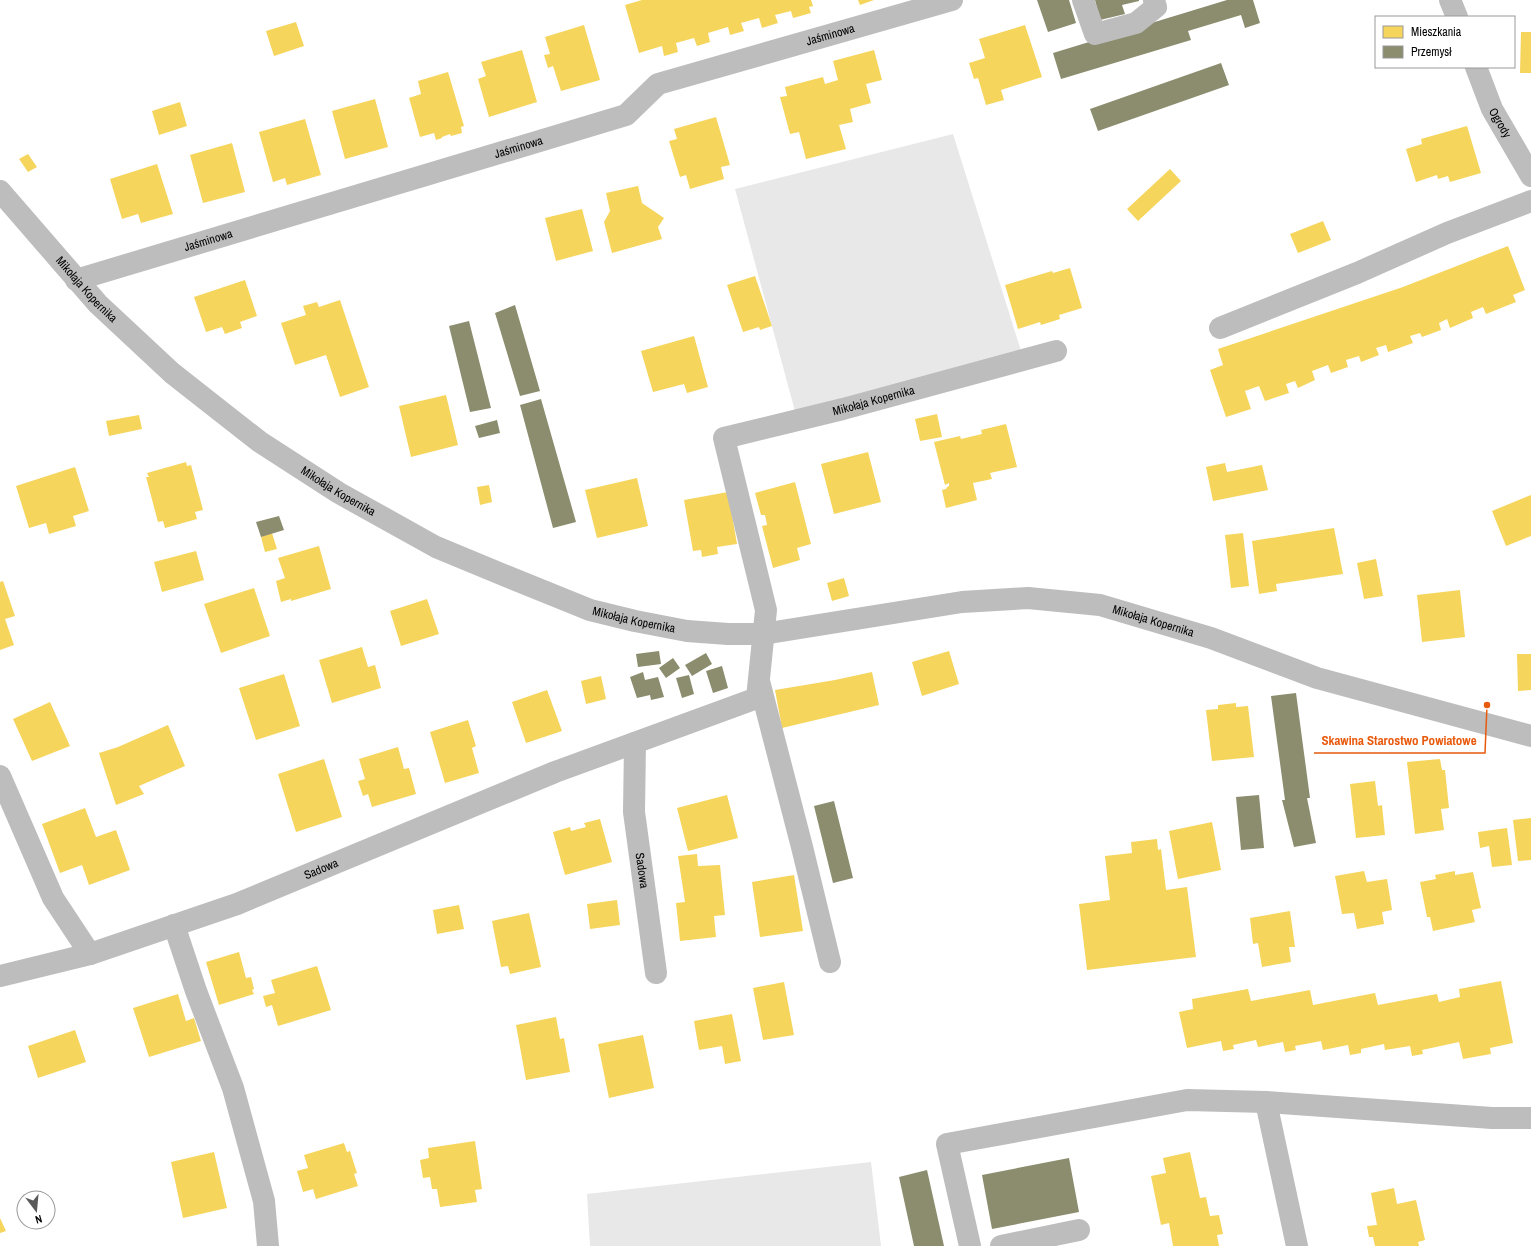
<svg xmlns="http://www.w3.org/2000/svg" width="1531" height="1246" font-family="'Archivo Narrow',sans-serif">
<rect width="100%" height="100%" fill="#fff"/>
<path fill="#e8e8e8" d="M953 134 1022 354 796 415 735 189Z
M871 1162 881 1246H590L587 1194Z"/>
<path fill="#f6d55c" d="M642 0H811L813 6 809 7 811 13 793 18 791 11 775 15 778 23 762 28 759 18 741 23 744 31 730 35 728 27 708 33 710 42 697 46 694 38 676 43 678 52 664 56 662 46 639 53 625 5Z
M858 0H874L860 5Z
M296 22 304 46 274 56 266 31Z
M584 25 600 80 561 91 553 66 548 68 544 55 550 54 545 37Z
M1025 25 1042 77 1001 90 1004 100 986 105 978 78 974 79 969 63 985 58 979 39Z
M1521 32H1531V73H1520Z
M522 50 537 102 489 117 478 79 486 76 481 62Z
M874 50 882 80 866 84 871 103 850 109 853 122 839 125 846 149 806 159 799 132 790 134 780 97 787 96 785 87 823 77 825 84 838 80 833 61Z
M448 72 464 126 461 127 462 133 451 136 450 134 442 137V138L436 140 434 133 420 137 409 98 421 94 418 81Z
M375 99 388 147 345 159 332 111Z
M180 102 187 126 159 135 152 111Z
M716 117 730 165 721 167 724 179 690 189 686 175 680 177 669 141 677 139 674 129Z
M305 119 321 175 287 185 285 178 273 182 259 132Z
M1467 126 1481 173 1450 182 1448 176 1438 179 1437 175 1416 182 1406 149 1422 144 1421 139Z
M232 143 245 192 203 203 190 155Z
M28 154 37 167 28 172 19 159Z
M157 164 173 214 141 223 138 214 122 219 110 179Z
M1170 169 1181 181 1138 221 1127 209Z
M638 186 642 203 664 218 658 227 662 239 612 253 604 222 610 211 606 193Z
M582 209 593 251 556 261 545 218Z
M1323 221 1331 240 1298 253 1290 234Z
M1508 246 1525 290 1513 295 1516 302 1486 314 1483 307 1471 312 1473 318 1450 328 1447 319 1439 323 1441 330 1422 337 1420 333 1410 336 1413 343 1388 352 1386 345 1376 348 1379 355 1361 362 1359 356 1346 360 1348 367 1331 373 1328 365 1312 371 1315 380 1298 388 1295 381 1286 384 1289 393 1265 401 1259 386 1245 391 1251 409 1226 417 1210 370 1223 365 1218 349 1403 287Z
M1070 268 1082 308 1059 315 1060 319 1041 325 1040 322 1018 329 1005 285 1052 271 1053 273Z
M755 276 772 326 760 330 759 327 743 332 727 285Z
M245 280 257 316 240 322 242 328 225 334 222 327 206 332 194 297Z
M340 300 369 387 340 397 326 355 295 365 281 323 306 315 303 306 317 302 319 307Z
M694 336 708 387 687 393 684 384 653 392 641 351Z
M446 395 458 445 411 457 399 406Z
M937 414 942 437 920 441 915 419Z
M139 415 142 429 109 436 106 421Z
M1006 424 1017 467 990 473 992 479 973 483 977 500 946 508 942 490 946 489 947 487 949 486V483L945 485 934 442 960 436 961 439 982 434 981 430Z
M868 452 881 502 834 514 821 464Z
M186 462 187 466 191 465 203 510 195 512 197 519 165 528 163 521 158 522 146 477H149L147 473Z
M1225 463 1227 472 1262 465 1268 490 1213 501 1206 467Z
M75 467 89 511 73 516 76 526 49 534 46 523 29 528 16 486Z
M637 478 648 526 597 538 585 490Z
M795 482 811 544 797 548 800 560 773 568 762 526 767 525 765 515H761L755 493Z
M489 485 492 502 480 505 477 487Z
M728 492 737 544 717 547 718 554 702 557 701 550 693 551 684 500Z
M1531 495V536L1506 546 1492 511Z
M1334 528 1343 574 1276 584 1277 591 1259 594 1252 541Z
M272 533 277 549 265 552 261 537Z
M1243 533 1249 586 1231 588 1225 535Z
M319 546 331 589 291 601V599L281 602 276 581 285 578 278 558Z
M196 551 204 580 162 592 154 562Z
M1376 559 1383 596 1364 599 1357 563Z
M844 578 849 596 832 601 827 583Z
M3 581 15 616 5 619 14 645 0 650V582Z
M254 588 270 636 221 653 204 604Z
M1460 590 1465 637 1422 642 1417 595Z
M427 599 439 634 401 646 390 611Z
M362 647 368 667 375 665 381 688 332 703 319 660Z
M949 651 959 684 922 696 912 662Z
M1517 654H1531V690L1518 691Z
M872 672 879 705 782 728 775 690 835 680Z
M284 674 300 726 256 740 239 688Z
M601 676 606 699 586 704 581 681Z
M547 690 562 731 526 743 512 702Z
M50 702 70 746 32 761 13 719Z
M1236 703V707L1248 706 1254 757 1212 761 1206 710 1218 709V705Z
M468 720 476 746 472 748 479 773 445 783 430 732Z
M168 725 185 766 139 786 144 794 116 805 99 753 118 747Z
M398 747 404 769 409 768 416 794 372 807 368 794 363 796 358 781 365 779 359 759Z
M324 759 342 817 296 832 278 774Z
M1440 759 1442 770H1445L1449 808 1441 809 1444 830 1415 834 1407 762Z
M1375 781 1378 806 1382 805 1385 835 1356 838 1350 784Z
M727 795 738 838 688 851 677 808Z
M85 808 96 837 116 830 130 870 89 885 82 865 60 873 42 824Z
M1531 818V860L1518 861 1513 820Z
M600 819 612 862 565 875 553 832 570 827 571 831 586 827 584 823Z
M1212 822 1221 870 1178 879 1169 831Z
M1507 828 1512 865 1492 867 1489 846 1480 848 1478 832Z
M1157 839 1158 850 1161 849 1166 890 1187 887 1196 957 1087 970 1079 904 1110 900 1105 856 1132 853 1131 842Z
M697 854 698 866 720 865 725 915 714 916 716 937 680 941 676 903 685 902 678 856Z
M1364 871 1367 882 1387 879 1392 910 1382 912 1384 924 1357 929 1354 913 1342 914 1335 876Z
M1455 871V875L1473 872 1481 908 1472 910 1475 922 1433 931 1430 917H1427L1420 882 1436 879 1435 875Z
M794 875 803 931 760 937 752 882Z
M617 900 620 925 590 929 587 904Z
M459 905 464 929 437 934 433 910Z
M1290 911 1295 947H1289L1291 962 1262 967 1258 943 1253 944 1250 918Z
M529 913 541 967 510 974 508 966 501 967 492 921Z
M239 952 246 978 251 977 254 989 252 990 254 994 219 1005 206 962Z
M317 966 331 1010 278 1026 272 1005 266 1007 263 996 275 993 271 980Z
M1501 981 1513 1043 1490 1048 1491 1054 1463 1059 1459 1042 1422 1050 1423 1054 1412 1056 1410 1046 1385 1050 1384 1044 1361 1049V1053L1350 1055 1348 1045 1323 1050 1321 1041 1295 1046 1296 1050 1285 1052 1283 1042 1258 1047 1256 1040 1233 1045 1234 1049 1223 1051 1221 1041 1187 1048 1179 1012 1193 1009 1192 999 1248 989 1251 1001 1310 990 1313 1005 1375 993 1378 1005 1437 994 1439 1002 1460 997 1459 989Z
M784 982 794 1035 763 1040 753 988Z
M178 994 186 1021 194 1018 201 1041 149 1057 133 1008Z
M732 1014 741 1061 725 1064 722 1046 699 1050 694 1021Z
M556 1017 560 1039 564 1038 570 1072 526 1080 516 1025Z
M75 1030 86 1062 38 1078 28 1046Z
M643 1035 654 1088 609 1098 598 1044Z
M475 1141 482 1189 475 1190 477 1202 440 1207 437 1189H432L430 1177 423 1178 420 1160 429 1158 428 1148Z
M344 1143 347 1152 350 1151 357 1173 354 1174 358 1186 316 1199 313 1189 303 1192 297 1171 308 1168 304 1155Z
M214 1152 227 1208 183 1218 171 1162Z
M1190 1152 1200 1198 1206 1197 1210 1216 1219 1215 1223 1234 1217 1235 1219 1246H1173L1169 1223 1161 1225 1151 1176 1166 1173 1163 1158Z
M1394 1188 1397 1204 1416 1200 1425 1240 1418 1242 1419 1246H1375L1373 1237H1369L1367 1226 1377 1225 1371 1193Z
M0 1218 6 1231 0 1233Z"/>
<path fill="#8c8c6e" d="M1037 0H1069L1076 23 1048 32Z
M1095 0H1139V1L1122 5 1125 14 1100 20Z
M1227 0H1253L1260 23 1245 28 1241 15 1188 31 1191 40 1061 79 1053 53Z
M1221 63 1229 85 1098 131 1090 109Z
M515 305 540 391 520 396 495 313Z
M469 321 491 408 470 412 449 326Z
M541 399 576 522 553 528 520 405Z
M497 420 500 433 479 438 475 426Z
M279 516 284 530 261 537 256 522Z
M659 651 661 664 638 667 636 654Z
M706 653 712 664 692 676 685 665Z
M673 658 680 668 666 678 659 668Z
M722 666 728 688 713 693 706 671Z
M643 672 645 680 658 677 664 697 651 700 650 695 637 698 630 677Z
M689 675 694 694 682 698 676 678Z
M1296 693 1310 798H1307L1316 843 1294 847 1282 800H1285L1271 696Z
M1259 795 1264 848 1241 850 1236 797Z
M834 801 853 878 833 883 814 806Z
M1069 1158 1079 1212 992 1229 982 1175Z
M927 1170 944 1246H914L899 1177Z"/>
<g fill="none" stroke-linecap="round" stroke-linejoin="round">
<g stroke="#bdbdbd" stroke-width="22">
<path d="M1083 0 1095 34 1136 23 1156 7 1154 0"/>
<path d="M1450 0 1457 17"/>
<path id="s1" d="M1476 67 1492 109 1531 176"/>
<path id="s2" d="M0 191 98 304 172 373 260 442 339 493 436 547 511 578 590 610 635 621 687 631 728 634H763L962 602 1028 598 1100 605 1211 638 1317 678 1531 736"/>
<path id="s3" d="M76 280 626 115 658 84 952 0"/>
<path d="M1220 328 1357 273 1447 233 1531 201"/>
<path d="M759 681 802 847 830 962"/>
<path id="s4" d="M635 743 634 812 656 973"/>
<path d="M0 776 53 898 90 954"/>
<path d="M174 925 196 991 233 1088 264 1201 268 1246"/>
<path id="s5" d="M0 976 90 954 237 904 555 772 757 698 766 610 724 438 843 409 1056 351"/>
<path d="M1266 1102 1297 1246"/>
<path d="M970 1246 947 1144 1187 1100 1266 1102 1492 1118H1531"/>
<path d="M1001 1246 1079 1230"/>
</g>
</g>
<g text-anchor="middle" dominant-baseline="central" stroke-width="4" stroke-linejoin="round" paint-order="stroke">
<g font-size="12" fill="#000" stroke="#fff">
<text stroke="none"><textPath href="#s3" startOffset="798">Jaśminowa</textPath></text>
<text stroke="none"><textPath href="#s1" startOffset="61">Ogrody</textPath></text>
<text stroke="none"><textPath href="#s3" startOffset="462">Jaśminowa</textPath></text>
<text stroke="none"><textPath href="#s3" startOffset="138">Jaśminowa</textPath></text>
<text stroke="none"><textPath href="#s2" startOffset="131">Mikołaja Kopernika</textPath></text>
<text stroke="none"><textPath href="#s5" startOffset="1227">Mikołaja Kopernika</textPath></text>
<text stroke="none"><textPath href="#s2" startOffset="455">Mikołaja Kopernika</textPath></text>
<text stroke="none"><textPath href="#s2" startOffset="779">Mikołaja Kopernika</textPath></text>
<text stroke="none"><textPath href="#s2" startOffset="1305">Mikołaja Kopernika</textPath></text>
<text stroke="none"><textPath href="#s5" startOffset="339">Sadowa</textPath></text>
<text stroke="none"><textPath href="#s4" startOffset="128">Sadowa</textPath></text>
</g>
</g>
<path fill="none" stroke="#e8590c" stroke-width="1.5" d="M1487 705L1485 753H1314"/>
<circle fill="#e8590c" stroke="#fff" stroke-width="1.5" cx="1487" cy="705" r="4"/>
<g font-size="13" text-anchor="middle" font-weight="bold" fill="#e8590c" stroke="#fff" stroke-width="4" stroke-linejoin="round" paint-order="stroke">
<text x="1399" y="745">Skawina Starostwo Powiatowe</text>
</g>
<rect x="1375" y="16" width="140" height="52" fill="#ffffff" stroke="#999999"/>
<rect x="1383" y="26" width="20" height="12" fill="#f6d55c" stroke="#999999"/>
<text x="1411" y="36" font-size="12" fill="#000000">Mieszkania</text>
<rect x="1383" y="46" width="20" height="12" fill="#8c8c6e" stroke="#999999"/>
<text x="1411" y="56" font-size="12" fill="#000000">Przemysł</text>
<g transform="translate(36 1210) rotate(164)"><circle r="19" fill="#ffffff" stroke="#999999"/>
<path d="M0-3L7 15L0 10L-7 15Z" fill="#595959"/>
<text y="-6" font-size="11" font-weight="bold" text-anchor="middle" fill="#000000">N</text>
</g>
</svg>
